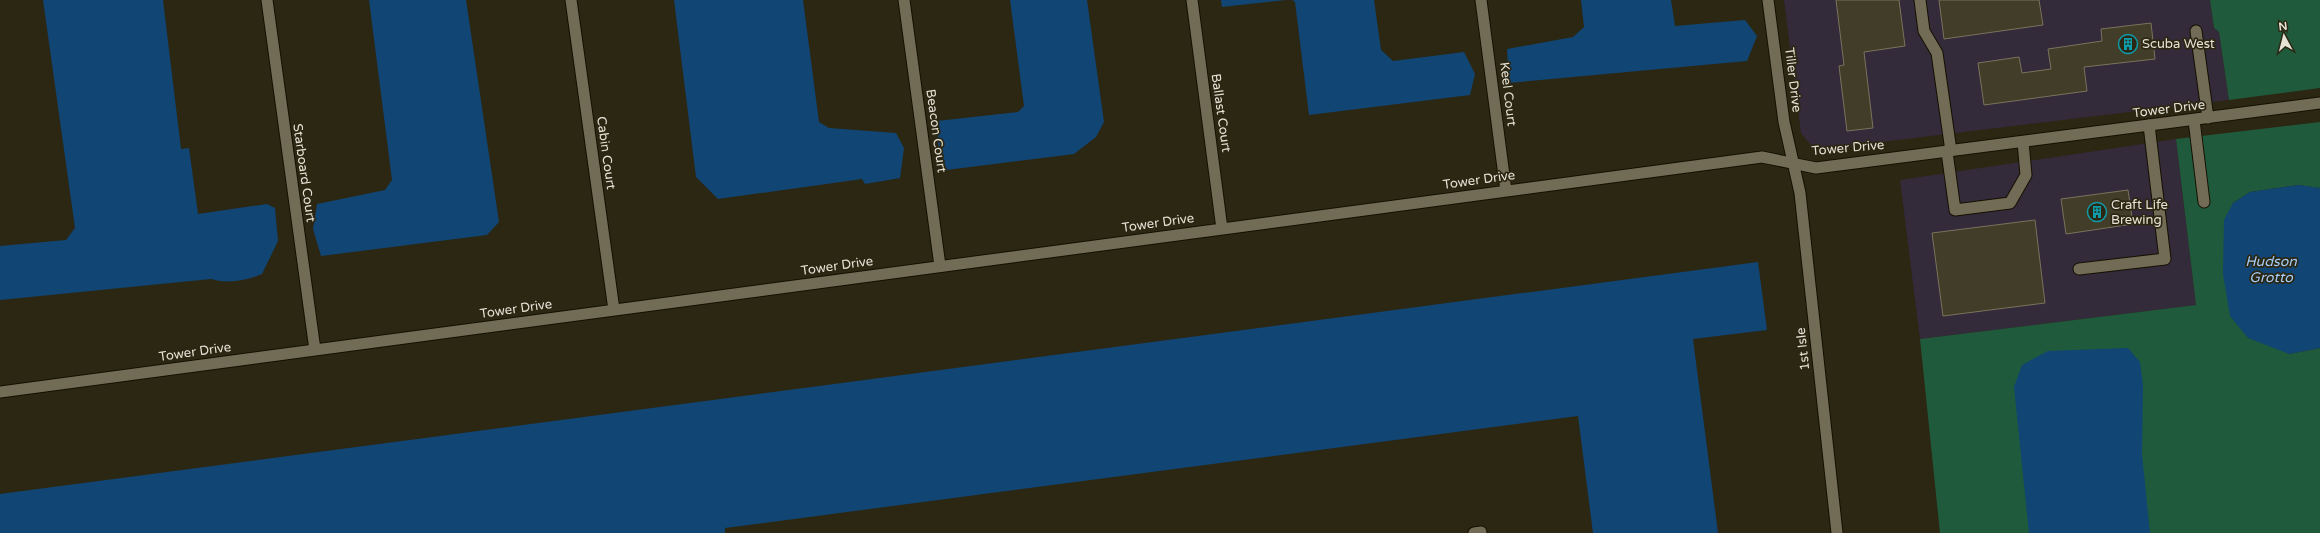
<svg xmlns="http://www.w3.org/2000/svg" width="2320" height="533" font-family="'Varela Round',sans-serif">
<rect width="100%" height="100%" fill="#2c2713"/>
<path fill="#332a3a" d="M1784 0H2210L2214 28 2219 32 2229 100 1815 150 1801 133Z
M2176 139 2196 305 1920 339 1900 180Z"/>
<path fill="#205a3c" d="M2210 0H2320V88L2229 100 2219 32 2214 28Z
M2320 122V188L2299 185 2250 192 2233 203 2289 354 2320 348V533H1940L1920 339 2196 305 2176 139Z"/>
<path fill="#114574" d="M43 0H163L181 149 189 148 198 214 267 204 275 208 278 241 262 274C245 281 228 284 211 279L0 300V246L66 240 75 228Z
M369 0H466L499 222 487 235 321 256 313 229 317 204 385 190 392 180Z
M674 0H803L819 122 829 128 896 133 904 148 900 178 865 184 862 179 718 199 696 177Z
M1010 0H1087L1104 122 1096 137 1074 154 946 170 938 144 937 121 1018 112 1024 106Z
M1221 0H1286L1222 7Z
M1292 0H1374L1381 50 1393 61 1464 52 1475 74 1470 95 1309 115 1295 2Z
M1581 0H1671L1675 26 1745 20 1757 36 1747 61 1509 83 1507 49 1573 37 1584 27Z
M2299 185 2320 188V348L2289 354 2248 338 2230 316 2223 274 2224 220 2233 203 2250 192Z
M1758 262 1767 330 1693 339 1718 533H1593L1578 416 725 528V533H0V494Z
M2128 348 2140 362 2143 385 2142 454 2150 533H2029L2014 387 2022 365 2048 351Z"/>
<path fill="#423d28" stroke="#79735d" d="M1836 0H1899L1905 46 1864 52 1873 128 1847 131 1839 66 1844 65Z
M1939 0H2039L2043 25 1944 39Z
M2151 23 2155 59 2084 67 2087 91 1984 105 1978 63 2019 57 2022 73 2051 69 2048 49 2102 41 2101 29Z
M2128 190 2133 224 2066 234 2061 199Z
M2035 220 2045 303 1943 316 1932 233Z"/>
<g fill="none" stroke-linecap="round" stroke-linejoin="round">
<g stroke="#141000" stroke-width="13">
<path id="service" d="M1920 0 1924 31 1937 53 1951 151
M2196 31 2208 118
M2194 120 2204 202
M1947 152 1955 210 2010 203 2026 175 2023 142
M2079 269 2165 259 2149 125"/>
</g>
<g stroke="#141000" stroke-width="13">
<path id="minor" d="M267 0 315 350
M571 0 614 310
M904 0 940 266
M1192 0 1222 229
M1481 0 1506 191
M1768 0 1784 122 1800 193 1837 533
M0 392 1762 157 1816 168 2320 103
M1474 533 1481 532"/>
</g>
<use href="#service" stroke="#726c56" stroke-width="11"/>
<use href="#minor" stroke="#726c56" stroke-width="11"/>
</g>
<defs>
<g id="building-ring" transform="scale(1)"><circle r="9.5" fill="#2c2713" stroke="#0f9aa8" stroke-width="1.5"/><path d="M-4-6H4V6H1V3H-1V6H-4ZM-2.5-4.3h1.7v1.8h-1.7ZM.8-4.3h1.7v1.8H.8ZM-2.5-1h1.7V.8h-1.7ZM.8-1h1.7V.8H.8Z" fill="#0f9aa8"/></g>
</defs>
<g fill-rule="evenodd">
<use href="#building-ring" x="2128" y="44"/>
<use href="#building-ring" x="2097" y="212"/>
</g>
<g text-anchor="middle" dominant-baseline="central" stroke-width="3.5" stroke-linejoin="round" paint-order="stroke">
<g font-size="13" fill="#e5e2d6" stroke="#2c2713" text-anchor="start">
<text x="2142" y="44">Scuba West</text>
<text x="2111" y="205">Craft Life<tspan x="2111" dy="15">Brewing</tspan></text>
</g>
<g font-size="13" fill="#e5e2d6" stroke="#2c2713">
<text transform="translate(1793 80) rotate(83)">Tiller Drive</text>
<text transform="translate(1508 94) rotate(83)">Keel Court</text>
<text transform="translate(2169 109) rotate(-7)">Tower Drive</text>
<text transform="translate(1221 113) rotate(82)">Ballast Court</text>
<text transform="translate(936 131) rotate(82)">Beacon Court</text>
<text transform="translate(1848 148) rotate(-5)">Tower Drive</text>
<text transform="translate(606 153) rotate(82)">Cabin Court</text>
<text transform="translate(304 173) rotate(82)">Starboard Court</text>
<text transform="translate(1479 180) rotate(-8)">Tower Drive</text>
<text transform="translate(1158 223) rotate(-8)">Tower Drive</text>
<text transform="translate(837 266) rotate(-8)">Tower Drive</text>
<text transform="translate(516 309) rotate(-8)">Tower Drive</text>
<text transform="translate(1803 349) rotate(-96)">1st Isle</text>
<text transform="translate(195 352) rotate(-8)">Tower Drive</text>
</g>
<g font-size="14" font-style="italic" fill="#a4cdf8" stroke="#2c2713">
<text x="2271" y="261">Hudson<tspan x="2271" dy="16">Grotto</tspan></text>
</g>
</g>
<g transform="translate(2284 36) rotate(353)" stroke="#2c2713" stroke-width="3" paint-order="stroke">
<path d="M0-3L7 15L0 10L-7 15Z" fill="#e5e2d6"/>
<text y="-6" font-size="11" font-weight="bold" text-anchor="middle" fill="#e5e2d6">N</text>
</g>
</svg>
